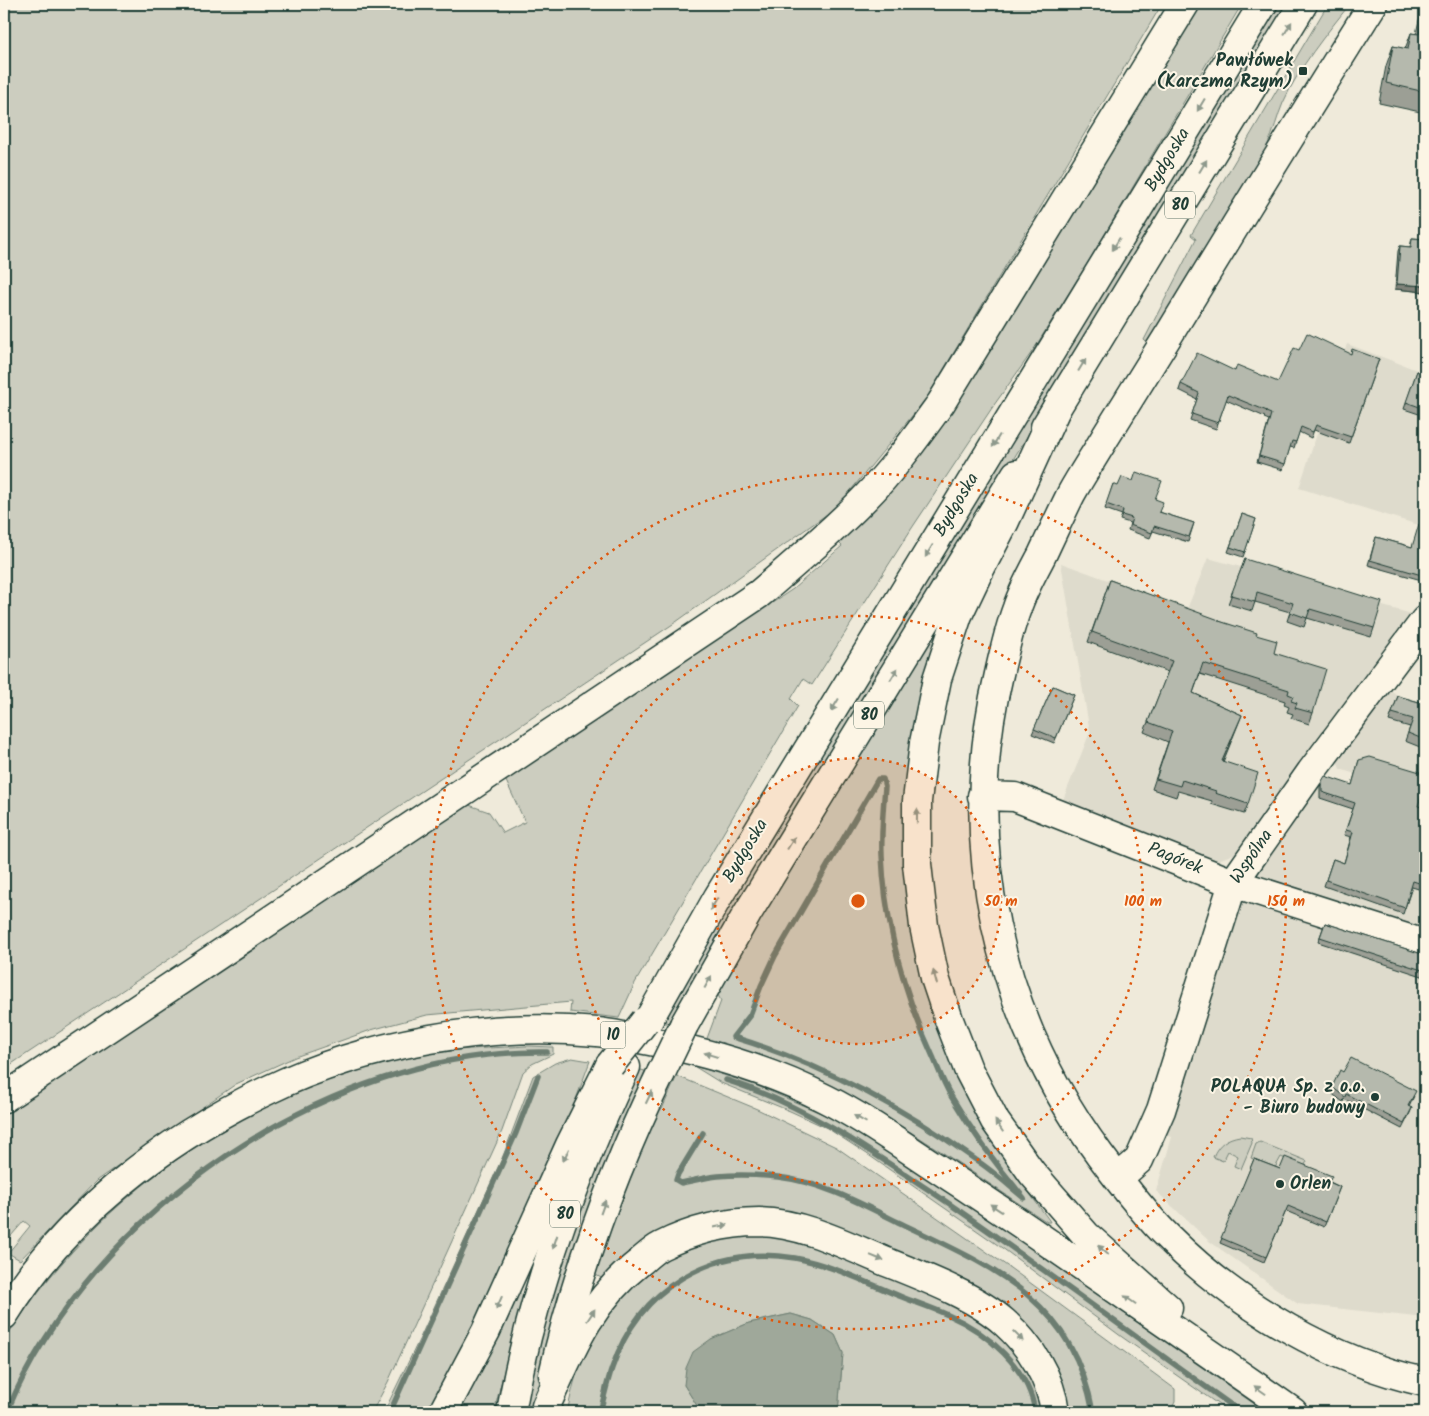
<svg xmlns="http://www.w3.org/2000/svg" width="1429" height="1416" font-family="Kalam,sans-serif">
<rect width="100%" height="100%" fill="#efeada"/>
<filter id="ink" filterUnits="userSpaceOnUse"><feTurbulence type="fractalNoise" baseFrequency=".02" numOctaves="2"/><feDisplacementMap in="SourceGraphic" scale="10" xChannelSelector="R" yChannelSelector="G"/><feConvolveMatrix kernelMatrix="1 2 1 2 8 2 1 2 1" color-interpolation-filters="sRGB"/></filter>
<g filter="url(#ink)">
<path fill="#dedbcc" d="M1347 344 1425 373V527L1299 488Z
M1208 558 1412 614 1283 789 1239 852 1213 862 1061 805 1090 732 1061 563 1187 609Z
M1381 683 1409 704 1425 710V797L1340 769 1333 749Z
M1311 772 1425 807V944L1233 883Z
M1240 894 1425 956V1318L1298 1304 1209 1241 1156 1191 1172 1137 1163 1135Z"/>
<path fill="#cccdbf" stroke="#76857a" d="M4 4H1162L926 399 837 507 676 622 4 1069Z
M1198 4H1242L1090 259 1034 349 994 405 912 528 812 685 803 679 791 699 798 706 635 983 619 1018 570 1012 571 1002 427 1015 371 1030 295 1057 236 1084 97 1180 20 1260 8 1253 30 1226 24 1221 4 1244V1112L161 1006 245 955 469 805 489 812 503 833 525 822 506 781 515 768 760 611 793 589 842 546 838 542Z
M1276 4H1290L685 999 668 1023H663L688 975 733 895Z
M1328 4H1350C1326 34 1299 67 1283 103 1277 117 1274 132 1267 146L1272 151 1151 346 1144 340 1196 239 1191 235Z
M952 603 935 642 924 679 907 764 903 843 909 913 916 954 925 993 938 1029 990 1135 1005 1160 1049 1220 1050 1222H1047C938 1151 836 1071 706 1041L721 1001 717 993 743 948Z
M528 1046 553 1047V1054L532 1064 523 1072 502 1131 388 1382 372 1412H4C4 1395 4 1377 4 1359 4 1354 2 1346 4 1341 7 1334 13 1328 17 1322 31 1301 46 1281 63 1262 157 1154 292 1076 434 1053 465 1048 497 1048 528 1046Z
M572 1058 590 1061 553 1162 432 1412H384L420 1338 502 1159 533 1076 555 1063Z
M692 1065 755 1085 835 1119 920 1172 973 1208 1266 1412H1229L1122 1337 1005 1250 867 1154 827 1128 790 1111 721 1083Z
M641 1070 645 1071 638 1094 547 1353 534 1412H522L533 1361 563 1253 627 1091Z
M677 1076 757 1109 836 1147 1010 1268 1175 1389V1402L1170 1412H1067L1030 1332 781 1214 605 1280 594 1274 618 1206 658 1108 662 1109Z
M1240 1136 1251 1138 1252 1143 1241 1169 1234 1166 1238 1156 1228 1151 1223 1161 1213 1157C1218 1144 1227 1138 1240 1136Z
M1260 1142 1307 1161 1304 1167 1281 1157 1275 1168 1251 1158 1256 1144Z
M750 1235 794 1239 824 1249 955 1306 979 1318 1006 1341 1026 1364 1045 1412H838L843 1353 835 1335 812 1320 791 1314 749 1323 711 1339 684 1385 701 1412H567C571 1396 574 1379 580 1364 600 1314 638 1268 690 1248 709 1240 729 1238 750 1235Z
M518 1293 523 1295 494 1412H456Z"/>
<path fill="#9fa89a" stroke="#6c7d71" d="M791 1314 812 1320 835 1335 843 1353 838 1412H701L684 1385 686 1368 693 1352 711 1339 749 1323Z"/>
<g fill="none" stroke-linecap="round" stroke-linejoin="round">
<path stroke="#6c7d71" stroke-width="5.5" d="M878 779H883L885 787C883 809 881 832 882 855 885 926 904 994 934 1059 939 1071 944 1084 951 1096 972 1132 997 1166 1024 1198 1008 1185 993 1171 976 1160 902 1107 820 1063 733 1037L750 1015 761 986 775 956Z
M726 1080C810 1106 881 1158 954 1207 1051 1274 1145 1344 1241 1412
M703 1133 678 1174 676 1180 681 1183C693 1181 706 1177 718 1176 738 1174 759 1175 778 1177 821 1182 860 1203 898 1222 992 1267 1072 1298 1093 1412
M7 1412C90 1212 330 1048 547 1052
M390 1412 516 1133 538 1076
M600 1412C604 1398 607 1382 612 1368 639 1288 712 1244 795 1258 833 1265 867 1283 902 1297 917 1303 933 1308 948 1315 987 1332 1029 1368 1035 1412"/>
<g stroke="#1f3d34" stroke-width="31">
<path id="minor" d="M1373 4C1306 111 1239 219 1173 328 1151 364 1128 400 1106 436 1095 455 1082 474 1071 494 1061 514 1052 534 1042 555 1033 572 1023 590 1017 608 1009 629 1004 652 999 674 959 842 997 1016 1100 1155 1120 1182 1146 1216 1170 1239 1237 1306 1333 1362 1425 1382
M982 796 1015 797 1233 883 1425 944
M4 1098 759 594C795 563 831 533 864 499 893 470 917 436 941 403L1185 4
M1118 1178 1139 1160 1161 1110 1233 883 1311 772 1425 620"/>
</g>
<g stroke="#1f3d34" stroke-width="31">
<path id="major" d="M1045 427 1303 4
M648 1021 718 897 1263 4
M684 1025 747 914 1016 474
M553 1375C577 1270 614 1170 661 1073
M511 1412C532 1292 574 1177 626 1067"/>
</g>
<g stroke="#1f3d34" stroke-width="31">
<path id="highway" d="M1057 407 1005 521 978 573 958 615 937 679 924 743 917 801V864L924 926 935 978 949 1020 968 1069 995 1121 1032 1173 1086 1235 1168 1308
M4 1315C66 1215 163 1140 268 1090 365 1043 490 1021 597 1032 609 1033 622 1036 634 1038 700 1050 766 1068 826 1099 864 1118 899 1143 934 1166 970 1190 1005 1213 1040 1237 1124 1295 1209 1353 1293 1412
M546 1406C571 1350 590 1301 640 1262 646 1257 653 1250 661 1246 691 1231 724 1222 759 1222 802 1223 844 1244 884 1261 921 1276 975 1296 1004 1322 1030 1345 1051 1378 1055 1412
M443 1412 486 1331 570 1145 610 1065"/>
</g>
<use href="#minor" stroke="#fcf5e5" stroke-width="28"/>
<use href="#major" stroke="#fcf5e5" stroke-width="28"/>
<use href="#highway" stroke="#fcf5e5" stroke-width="28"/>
<g stroke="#1f3d34" stroke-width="31" stroke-linecap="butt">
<path id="major-bridge" d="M661 1073 684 1025"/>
</g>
<g stroke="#1f3d34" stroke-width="31" stroke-linecap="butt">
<path id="highway-bridge" d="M610 1065 645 1021"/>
</g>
<use href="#major-bridge" stroke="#fcf5e5" stroke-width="28"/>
<use href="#highway-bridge" stroke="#fcf5e5" stroke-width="28"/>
</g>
<path fill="#9c9f95" stroke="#1f3d34" d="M1425 4V113L1379 103 1386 66 1393 46 1405 49 1411 33 1416 34 1419 20Z
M1412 238 1425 239V292L1395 289 1398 251 1400 246 1410 247Z
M1425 344V416L1404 409 1417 371 1419 372Z
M1299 350 1351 354 1379 359 1349 443 1314 430 1311 438 1299 432 1294 448 1290 447 1283 470 1257 462 1269 420 1264 418 1265 417 1226 400 1216 429 1190 420 1197 399 1179 390 1181 384 1235 371 1278 382Z
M1113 484 1159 512 1194 523 1188 542 1153 531 1150 538 1128 530 1130 523 1120 520 1122 515 1105 509Z
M1242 514 1256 519 1243 557 1228 552Z
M1425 524V581L1368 565 1376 537 1412 547 1423 526Z
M1245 559 1374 628 1371 637 1307 618 1304 627 1287 621 1290 612 1255 602 1252 611 1228 604Z
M1110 580 1256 635 1274 653 1313 713 1309 724 1291 718 1293 714 1287 712 1289 707 1284 705 1285 701 1200 674 1193 693 1242 715 1223 762 1248 804 1244 814 1211 804 1212 801 1178 791 1176 797 1152 789 1168 742 1144 732 1168 672 1088 642Z
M1053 686 1074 695 1054 743 1032 734Z
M1398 696 1419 702 1425 703V749L1405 741 1410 727 1389 721Z
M1359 760 1418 806 1425 808V891L1412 887 1403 914 1324 886 1333 859 1344 863 1351 837 1344 835 1353 809 1320 798V787L1322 781 1352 785Z
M1325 923 1422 954H1425V977L1318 942Z
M1343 1072 1414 1096 1409 1107 1412 1108 1410 1113 1402 1129 1344 1099 1343 1102 1330 1092 1332 1087Z
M1254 1159 1280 1169 1330 1182 1340 1187 1324 1227 1286 1211 1264 1262 1220 1243Z"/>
<path fill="#7f8279" stroke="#1f3d34" d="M1397 284 1425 286V292L1395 289Z"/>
<path fill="#b5b9ad" stroke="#1f3d34" d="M1425 4V92L1386 83 1393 46 1408 49 1411 33 1419 34Z
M1412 238 1425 239V286L1397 284 1400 246 1411 247Z
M1307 333 1351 354 1352 349 1379 359 1351 437 1316 425 1313 432 1301 427 1296 442 1292 441 1285 464 1259 456 1271 414 1266 412 1267 411 1228 395 1218 423 1192 414 1199 393 1181 384 1197 353 1235 371 1237 365 1278 382 1294 348 1299 350Z
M1425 348V409L1406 402 1417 371 1419 372Z
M1136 472 1162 481 1155 499 1163 502 1159 512 1194 523 1189 537 1154 526 1152 533 1130 525 1132 518 1122 515 1123 510 1106 504 1113 484 1118 486 1122 477 1133 481Z
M1242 514 1256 519 1245 552 1230 547Z
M1419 524 1423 526 1424 524H1425V576L1370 560 1376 537 1412 547Z
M1245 559 1382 602 1374 628 1310 609 1307 618 1290 612 1293 603 1257 592 1255 602 1231 595Z
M1110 580 1219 620V621L1257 633 1256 635 1277 641 1274 653 1326 669 1313 713 1295 708 1297 703 1291 701 1293 696 1288 694 1289 690 1203 663 1193 693 1242 715 1222 761 1258 773 1248 804 1215 793 1216 791 1182 780 1180 786 1156 779 1172 731 1148 722 1172 661 1092 632Z
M1053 686 1074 695 1056 738 1034 729Z
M1398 696 1419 702V701L1425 703V740L1408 733 1413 719 1392 713Z
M1370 757 1420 772V774L1425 776V784L1418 806 1425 808V885L1413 881 1405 908 1326 880 1333 859 1344 863 1353 832 1346 830 1355 803 1322 792V781L1325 776 1352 785 1359 760Z
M1325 923 1422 954H1425V971L1320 937Z
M1351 1058 1416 1091 1408 1106 1412 1108 1404 1124 1346 1094 1345 1097 1332 1087 1340 1070 1343 1072Z
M1285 1157 1332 1176 1329 1182 1340 1187 1326 1222 1288 1206 1266 1257 1221 1238 1254 1159 1280 1169Z"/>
<defs><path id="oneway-solid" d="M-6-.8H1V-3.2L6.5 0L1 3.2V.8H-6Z" transform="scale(1.25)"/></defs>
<g fill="#8e998c">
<use href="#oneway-solid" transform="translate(1288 28) rotate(-59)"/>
<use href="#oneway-solid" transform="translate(1201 105) rotate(121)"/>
<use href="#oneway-solid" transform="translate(1203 166) rotate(-59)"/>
<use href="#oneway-solid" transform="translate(1116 244) rotate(121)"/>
<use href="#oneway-solid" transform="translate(1082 365) rotate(-59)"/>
<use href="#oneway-solid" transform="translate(996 441) rotate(121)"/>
<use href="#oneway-solid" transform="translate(929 551) rotate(121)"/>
<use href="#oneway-solid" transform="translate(894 674) rotate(-59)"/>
<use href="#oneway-solid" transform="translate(835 705) rotate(121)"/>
<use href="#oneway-solid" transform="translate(917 816) rotate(-89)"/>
<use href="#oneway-solid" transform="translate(791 843) rotate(-59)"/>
<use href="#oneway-solid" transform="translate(714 904) rotate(120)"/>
<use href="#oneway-solid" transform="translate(935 977) rotate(-105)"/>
<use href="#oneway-solid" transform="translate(708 982) rotate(-61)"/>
<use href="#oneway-solid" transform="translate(711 1055) rotate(-163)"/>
<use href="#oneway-solid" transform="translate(649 1097) rotate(-64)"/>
<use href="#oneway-solid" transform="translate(860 1119) rotate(-150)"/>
<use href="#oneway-solid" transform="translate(999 1126) rotate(-124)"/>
<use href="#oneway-solid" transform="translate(566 1155) rotate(115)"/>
<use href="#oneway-solid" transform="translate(603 1207) rotate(-70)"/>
<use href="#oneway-solid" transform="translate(996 1208) rotate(-146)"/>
<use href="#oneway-solid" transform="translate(721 1226) rotate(-11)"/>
<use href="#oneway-solid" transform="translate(555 1242) rotate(108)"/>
<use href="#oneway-solid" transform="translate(1103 1250) rotate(-138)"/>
<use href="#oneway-solid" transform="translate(877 1258) rotate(22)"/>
<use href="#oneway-solid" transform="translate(1130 1300) rotate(-145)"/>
<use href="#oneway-solid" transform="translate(499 1303) rotate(114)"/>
<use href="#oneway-solid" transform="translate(591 1315) rotate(-57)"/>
<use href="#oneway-solid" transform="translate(1018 1336) rotate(45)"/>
<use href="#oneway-solid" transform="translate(1260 1390) rotate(-145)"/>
</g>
</g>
<circle cx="858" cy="901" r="143" fill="#de580e" fill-opacity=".12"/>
<g fill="none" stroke="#de580e" stroke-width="2.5" stroke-dasharray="2.5 5">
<circle cx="858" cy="901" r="143"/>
<circle cx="858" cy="901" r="285"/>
<circle cx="858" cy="901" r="428"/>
</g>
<g fill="#1f3d34" stroke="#fcf5e5" stroke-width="2">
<rect x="1298" y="66" width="10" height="10" rx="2.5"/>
<circle cx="1375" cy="1097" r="5"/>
<circle cx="1280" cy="1184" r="5"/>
</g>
<g text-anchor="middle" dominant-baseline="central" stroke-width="4" stroke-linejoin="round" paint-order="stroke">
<g fill="#fcf5e5" stroke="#617469" stroke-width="1">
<rect x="1165" y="191.5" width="30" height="27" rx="4"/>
<rect x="854" y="701.5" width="30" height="27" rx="4"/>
<rect x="600.5" y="1021.5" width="25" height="27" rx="4"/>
<rect x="550" y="1200.5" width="30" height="27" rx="4"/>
</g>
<g font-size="16" font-weight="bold" fill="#1f3d34">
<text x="1180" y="205">80</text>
<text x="869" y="715">80</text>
<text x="613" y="1035">10</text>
<text x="565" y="1214">80</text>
</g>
<g font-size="18" font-weight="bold" fill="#1f3d34" stroke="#fcf5e5" text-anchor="end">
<text x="1293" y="61">Pawłówek<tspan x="1293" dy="21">(Karczma Rzym)</tspan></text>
<text x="1365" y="1087">POLAQUA Sp. z o.o.<tspan x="1365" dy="21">- Biuro budowy</tspan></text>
<text x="1290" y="1184" text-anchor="start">Orlen</text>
</g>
<g font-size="18" fill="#1f3d34" stroke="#fcf5e5">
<text transform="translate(1168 160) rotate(-59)">Bydgoska</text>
<text transform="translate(957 505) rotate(-59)">Bydgoska</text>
<text transform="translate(746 851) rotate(-59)">Bydgoska</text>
<text transform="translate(1252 857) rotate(-56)">Wspólna</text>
<text transform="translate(1175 859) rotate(22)">Pagórek</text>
</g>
</g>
<circle cx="858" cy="901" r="8" fill="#de580e" stroke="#fcf5e5" stroke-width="2.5"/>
<g font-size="15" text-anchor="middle" font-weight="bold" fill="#de580e" stroke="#fcf5e5" stroke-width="4" stroke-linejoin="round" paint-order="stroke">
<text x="1001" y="906">50 m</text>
<text x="1143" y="906">100 m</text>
<text x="1286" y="906">150 m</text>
</g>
<rect width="1429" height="1416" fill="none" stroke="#fcf5e5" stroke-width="20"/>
<rect x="10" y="10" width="1409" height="1396" fill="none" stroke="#1f3d34" stroke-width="2" filter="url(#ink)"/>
</svg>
